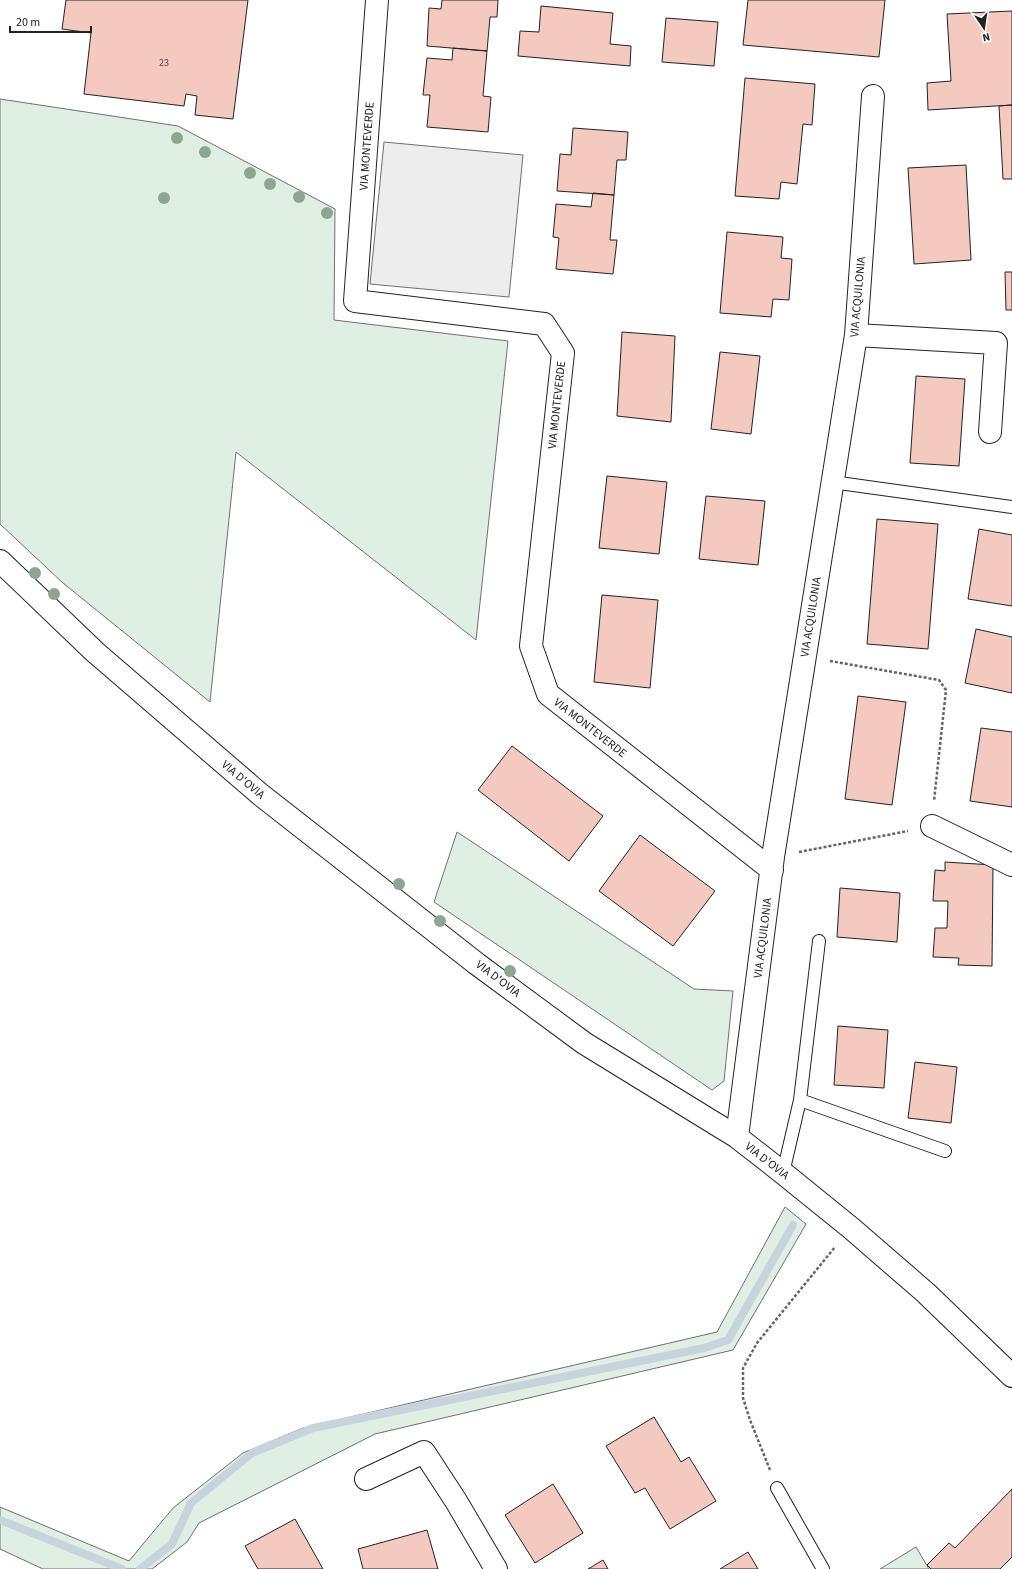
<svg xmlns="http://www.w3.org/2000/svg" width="1012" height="1569" font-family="'Source Sans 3',sans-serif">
<rect width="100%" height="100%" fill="#fff"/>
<path fill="#e0efe3" stroke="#6f6f6f" d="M0 99 178 126 335 209 334 320 508 341 476 640 236 452 210 702 63 583 0 524Z
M457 832 694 989 733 991 724 1081 712 1090 434 902Z
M785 1207 806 1224 733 1350 375 1434 199 1523 187 1542 152 1569H43L0 1549V1507L129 1561 173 1508 243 1453 303 1428 717 1332Z
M916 1547 929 1569H880Z"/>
<path fill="#ededed" stroke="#6f6f6f" d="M384 142 523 155 509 297 370 284Z"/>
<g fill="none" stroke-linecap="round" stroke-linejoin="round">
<path stroke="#c7d3dd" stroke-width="8" d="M0 1520 122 1569
M140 1569 172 1544 191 1503 252 1453 313 1428 704 1348 728 1340 793 1225"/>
</g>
<path fill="#f3c9c0" stroke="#222" d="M66 0H248L233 119 195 115 197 96 186 94 184 106 84 94 91 33 62 29Z
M442 0H498L497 17H490L487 51 427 46 429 8 441 9Z
M748 0H885L879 57 743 45Z
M541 6 613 13 610 44 631 46 630 66 518 56 520 31 539 32Z
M1012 11V105L928 110 927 83 951 81 947 14Z
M666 18 718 22 714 66 662 62Z
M453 48 487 51 483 96 491 97 488 132 427 127 430 95H423L427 58 452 60Z
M745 78 815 84 812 125 803 124 797 184 781 182 779 199 735 196Z
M1012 105V179H1003L999 106Z
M573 128 628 132 626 160H617L614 195 557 191 560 154 571 155Z
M966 165 971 260 914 264 908 168Z
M593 193 614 195 610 240H617L613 274 556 269 559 238 553 237 556 204 591 207Z
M727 232 783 237 781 258 792 259 789 300 773 299 771 317 720 313Z
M1005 272H1012V310H1006Z
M622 332 675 336 671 422 617 416Z
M720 352 760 356 751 434 711 429Z
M916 376 965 379 959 466 910 463Z
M607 476 667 482 659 554 599 548Z
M706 496 765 501 758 565 699 559Z
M877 519 938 524 928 649 867 644Z
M979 529 1012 535V606L968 599Z
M602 595 658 600 650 688 594 682Z
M976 629 1012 637V693L965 683Z
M858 696 906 702 892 805 845 799Z
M981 728 1012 732V807L970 801Z
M512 746 603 816 569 861 478 790Z
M640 835 715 891 673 946 599 891Z
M945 862 993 865 992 966 958 965 959 958 933 957 935 928H947L948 901H933L935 870 945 871Z
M840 888 900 893 897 942 837 937Z
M838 1026 888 1030 884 1088 834 1085Z
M915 1062 957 1067 951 1123 908 1118Z
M654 1417 681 1462 689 1457 716 1501 670 1529 645 1488 635 1493 606 1446Z
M553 1484 583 1533 535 1563 505 1515Z
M1012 1489V1557L1000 1569H931L927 1565 949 1543 955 1548Z
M295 1519 323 1569H258L245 1546Z
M427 1530 438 1569H363L358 1549Z
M748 1552 758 1569H720Z
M603 1560 608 1569H588Z"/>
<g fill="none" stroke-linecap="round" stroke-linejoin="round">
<g stroke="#222" stroke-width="14">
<path id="service" d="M832 482 1012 507
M800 1100 819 941
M783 1173 800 1100 945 1151
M777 1488 823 1569"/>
</g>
<g stroke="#222" stroke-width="24">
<path id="minor" d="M377 0 355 301 544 324 563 353 531 646 548 694 772 870
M856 335 996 343 990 432
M0 561 95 652 261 795 477 964 584 1043 737 1137 783 1173 851 1228 926 1293 1012 1376
M932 826 1012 865
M737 1137 773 857 856 335 873 96
M366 1479 424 1452 456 1501 496 1569"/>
</g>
<path stroke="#646464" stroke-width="2.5" stroke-dasharray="3 2" stroke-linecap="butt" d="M830 661 939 680 946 690 934 801
M799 852 908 831
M770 1470 750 1420 743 1398V1368L757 1343 835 1247"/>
<use href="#service" stroke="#fff" stroke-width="12"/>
<use href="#minor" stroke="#fff" stroke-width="22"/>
</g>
<g fill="#8da692">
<circle cx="177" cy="138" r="6"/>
<circle cx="205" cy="152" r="6"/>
<circle cx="250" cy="173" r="6"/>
<circle cx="270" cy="184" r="6"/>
<circle cx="299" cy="197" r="6"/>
<circle cx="164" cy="198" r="6"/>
<circle cx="327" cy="213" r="6"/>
<circle cx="35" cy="573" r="6"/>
<circle cx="54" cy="594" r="6"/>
<circle cx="399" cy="884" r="6"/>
<circle cx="440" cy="921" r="6"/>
<circle cx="510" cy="971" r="6"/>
</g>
<g text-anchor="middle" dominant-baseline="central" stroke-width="3" stroke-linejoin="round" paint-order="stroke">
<g font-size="10" fill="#564c4a">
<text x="164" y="63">23</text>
</g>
<g font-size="12" fill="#222" stroke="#fff">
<text transform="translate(367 146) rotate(-86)">VIA MONTEVERDE</text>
<text transform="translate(858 297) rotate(-85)">VIA ACQUILONIA</text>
<text transform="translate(557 405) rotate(-84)">VIA MONTEVERDE</text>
<text transform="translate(811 617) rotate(-81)">VIA ACQUILONIA</text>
<text transform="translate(590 728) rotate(38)">VIA MONTEVERDE</text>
<text transform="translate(243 780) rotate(40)">VIA D'OVIA</text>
<text transform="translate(763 938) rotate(-83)">VIA ACQUILONIA</text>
<text transform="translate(498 979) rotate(37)">VIA D'OVIA</text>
<text transform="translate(767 1161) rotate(38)">VIA D'OVIA</text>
</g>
</g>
<g transform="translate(984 28) rotate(167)" stroke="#ffffff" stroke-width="3" paint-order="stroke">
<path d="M0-3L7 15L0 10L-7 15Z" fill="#222222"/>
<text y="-6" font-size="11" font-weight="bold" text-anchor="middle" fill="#222222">N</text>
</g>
<path d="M10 26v6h81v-6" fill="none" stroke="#222222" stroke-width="2"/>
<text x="16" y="26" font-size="12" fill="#222222" stroke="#ffffff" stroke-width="3" paint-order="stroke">20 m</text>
</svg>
